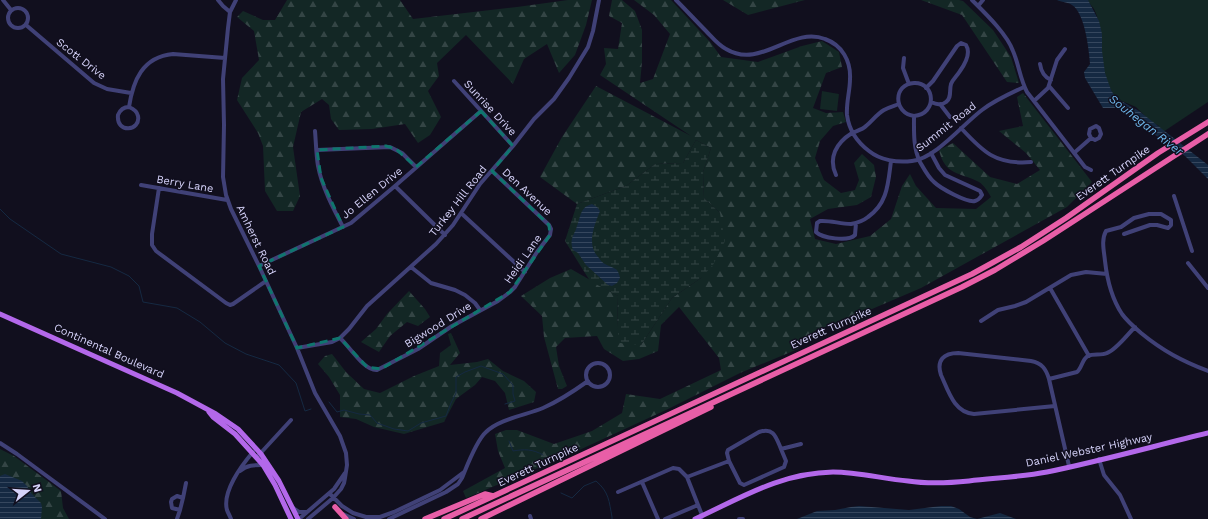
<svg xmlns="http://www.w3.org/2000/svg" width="1208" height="519" font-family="'Work Sans',sans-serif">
<defs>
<pattern id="forest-firs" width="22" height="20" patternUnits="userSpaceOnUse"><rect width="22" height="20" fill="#132725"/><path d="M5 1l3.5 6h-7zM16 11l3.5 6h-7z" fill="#344545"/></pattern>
<pattern id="wetland-marsh" width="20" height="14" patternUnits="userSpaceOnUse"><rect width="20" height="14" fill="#132725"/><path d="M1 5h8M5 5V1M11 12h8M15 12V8" fill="none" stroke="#344545"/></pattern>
<pattern id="water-rules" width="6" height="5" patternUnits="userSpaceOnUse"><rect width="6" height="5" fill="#152942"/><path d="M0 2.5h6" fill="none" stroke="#36475e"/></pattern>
</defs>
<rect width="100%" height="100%" fill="#110f1e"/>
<path fill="url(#forest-firs)" d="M287 0H400L413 19 517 7 568 0H592L586 25 575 55 559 73 547 44 524 59 513 84 466 35 437 63 439 76 428 91 441 117 430 135 418 143 405 124 372 129 339 130 331 119 329 105 322 99 301 112 293 147 300 196 293 211H277L265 191 263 146 258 133 237 100 242 78 259 60 254 31 237 17 243 11 263 20H275Z
M612 0H622L635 11 642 30V62L640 83 653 79 670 34 654 15 634 0H671L711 43 721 57 758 62 802 46 822 41 839 52 842 67 826 73 813 108 826 113 843 112 846 122 833 126 820 141 815 158 824 180 841 193 855 190 859 180 854 163 862 154 874 165 876 177 871 197 857 205 828 209 810 219 815 239 836 244 870 236 891 219 902 186 910 174 916 186 936 208 976 209 991 197C988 192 984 185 979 182 960 172 945 176 939 150L953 143 990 177 1017 184 1040 170 1026 153 999 131 1023 126 1017 97 1023 93 1092 182 1067 207 921 288 851 318 816 330 798 349 740 373 666 410 564 457 466 498 463 491 505 468 498 451 495 434 506 430H517L554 444 592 431 622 413 626 394 660 399 721 370 719 358 679 307 661 325 658 351 639 359 623 361 604 349 597 336 565 338 556 347 559 366 567 386 562 389H558L544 337 542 316 521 296 550 278 571 269 618 296 617 328 641 345 672 298 701 278 720 213 704 198 703 172 711 148 696 140 683 163 655 164 626 186 577 204 540 177 562 137 596 86 691 136 600 75 606 64 604 48 618 49 622 23 609 16Z
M723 0H805L748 15Z
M921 0H959L963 1 993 30 1011 57 1019 83 1007 82 962 15Z
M409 291 425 309 430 317 418 326 407 322 390 336 379 352 361 342 376 329 387 314Z
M451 333 460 353 450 365 477 362 488 359 503 371 524 381 536 392 534 402 509 410 505 393 495 381 482 377 475 385 456 399 444 422 404 434 374 427 356 419 340 417V395L329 377 318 364 325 356 332 354 346 372 364 389 380 393 414 376 439 366 440 353 451 345 448 334Z
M0 449 14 456 61 491 63 508 69 519H0Z"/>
<path fill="url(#wetland-marsh)" d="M696 140 711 148 703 172 704 198 720 213 725 241 713 265 701 278 672 298 641 345 620 343 617 328 618 296 590 281 565 241 577 204 626 186 655 164 683 163Z"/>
<path fill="#132725" d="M1087 0H1208V102L1163 132 1160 129 1158 125 1153 124 1136 107 1122 101 1114 95 1109 87 1104 75 1097 16 1094 9Z
M822 91 839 94 837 111 820 109Z"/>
<path fill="url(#water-rules)" d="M1057 0H1088L1099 21 1102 34V51L1105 73 1111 90 1116 98 1139 111 1208 165V179L1185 156 1117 108H1103L1085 78 1084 72 1090 64C1089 50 1085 13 1072 5 1068 2 1061 2 1057 0Z
M592 204 597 207 600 211C594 226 586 245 599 258 600 260 603 263 605 264 613 269 618 266 620 278L617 283 612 286 608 285 586 265 578 253 573 250C569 238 574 237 577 226 581 216 580 207 592 204Z
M5 474 22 481 27 486 31 493 41 503 42 507 41 519H0V476Z
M859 506 909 510 941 506H951L959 509 970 517 977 519 1000 513 1016 519H797L817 511 835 510 851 507Z"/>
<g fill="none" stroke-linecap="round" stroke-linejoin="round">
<path stroke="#152942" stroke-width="1" d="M0 209 10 219 61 254 111 267 129 276 139 286 143 302 177 308 200 322 225 343 246 354 279 365 296 383 305 411 311 409
M329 402 337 412 344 410 359 414 370 415 377 423 394 429 408 431 421 423 446 416 451 403 456 393V377L465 372 481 366 503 374 513 385V394L515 401 505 404
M509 441 513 451C524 449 533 449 543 455
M561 493 572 498 584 486 596 481C609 492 609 501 612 517V519"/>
<path stroke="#404177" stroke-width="4" d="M3 0 11 10
M218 0 223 6 230 12
M236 0 230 12 228 28 223 79 224 125 223 177 226 195 231 209 259 266 297 348 315 393 340 436 346 453 347 465 345 478 344 483 341 489 333 498 308 519
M676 0C686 10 696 21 706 31 712 37 718 45 726 49 761 70 791 26 825 39 842 45 851 61 850 79 850 91 846 103 847 115 849 130 857 142 869 151 880 160 897 163 912 161 936 158 962 125 982 110 995 100 1009 94 1024 87
M972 0C985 13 1007 34 1013 51 1019 65 1020 79 1027 92L1085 167 1091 170
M978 6 983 0
M8 18a10 10 0 1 1 20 0a10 10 0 1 1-20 0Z
M26 25 94 83 107 89 131 93
M904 58 903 68 909 84
M1040 64C1041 71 1044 77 1051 80
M454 81 513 146
M1049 86 1068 108
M926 88 933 81 957 46 961 43 966 45C971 53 965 64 960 71 957 76 953 79 951 84 949 91 952 98 946 102 941 106 936 104 931 102
M1034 101 1048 88 1057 60 1065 49
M940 104 950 117
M129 107C123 107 120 110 118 115 116 134 141 131 138 116 137 111 134 109 129 107 133 81 142 57 173 54L225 58
M914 116C893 113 893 84 914 83 935 82 938 114 914 116 914 131 913 148 920 162 924 169 928 177 934 182 940 188 967 203 975 201 979 200 980 198 982 195L980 191 945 175 939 168 931 153
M961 128C983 152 996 165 1031 162
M315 131C316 142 316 154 318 166 322 187 333 208 343 227
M317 150 390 147 402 153 416 167
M1074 153 1091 138 1095 140 1099 138 1101 134 1099 128 1096 126 1090 129 1089 134 1091 138
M836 175C828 158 836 143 852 133 856 131 862 130 866 126 872 121 877 114 884 110 889 107 894 106 899 104
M141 185 227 200
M395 186 445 235
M159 188 152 234V245L156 251 226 303 230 305 233 304 266 281
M1174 196 1192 251
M461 213 525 272
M856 223 855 235C848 242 822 238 816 232L817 223 820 221C830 220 840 224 851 224 857 223 863 221 868 217 888 203 888 183 891 161
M1124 234 1150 225H1157L1168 228 1171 225V220L1161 214H1149L1134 218 1121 227 1106 231C1101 240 1104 251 1105 261 1107 279 1112 299 1122 314 1127 321 1134 327 1141 333 1163 351 1182 361 1208 371
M1188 263 1208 288
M259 266 351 223 395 186 481 111
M411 267 431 283 455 290 465 295 475 303 480 310
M1050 288 1089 356
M981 321 998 310 1015 306 1026 302 1071 275 1086 272 1107 274
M340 338C350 347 364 371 377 370L418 349 452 326 498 301 510 292 515 287 537 252 550 235 551 229 549 225 492 171
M297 348 332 342 340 338 349 329 367 306 436 244 453 225 480 184 513 146 534 119 554 99 569 78 588 47 593 31 599 0
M586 375a12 12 0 1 1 24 0a12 12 0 1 1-24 0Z
M1049 379 1077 372C1082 368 1082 359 1088 356 1093 353 1101 356 1107 353 1116 350 1127 335 1135 327
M1055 406 974 414C954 413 948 390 941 375 936 360 944 353 958 353L1031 361C1042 363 1046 369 1049 379L1069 466
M0 443 17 454 105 519
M257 457 291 420
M1099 459 1104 475 1120 495 1131 519
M729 461 740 483 744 485 784 467 786 461 781 449
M240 471C247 465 254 465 263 465
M687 477 702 515 701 519
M642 482 658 519
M618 492 673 468 679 469 687 477 729 461 727 453 728 450 759 432C774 427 776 437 781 449L801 444
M330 494 342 506 353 513 366 517H380L394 512 440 490 464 472
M177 496 183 498 180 510 172 508 171 502 172 499Z
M183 498 186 483
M293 508 299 512H307
M343 514 354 519
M530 516 531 519
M177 519 180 510
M231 519C230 516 228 513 227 510 222 492 241 466 253 452
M299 519 334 489 345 473
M389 519 446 492 458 484 462 478C467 466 476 441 486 432 499 419 526 415 543 408 559 401 574 391 588 381
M665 519 698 505
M739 519H743"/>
<path stroke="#b368ea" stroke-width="5" d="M0 314 177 393 216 414 238 429 261 454 279 481 298 519
M209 412 213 417 235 434 263 465 275 485 291 519
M695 519C741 498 780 473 833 472 858 472 884 479 908 481 928 484 949 483 969 481 994 478 1021 477 1047 472 1101 461 1154 446 1208 433"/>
<path stroke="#e85ea7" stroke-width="5.5" d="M335 507 346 519
M425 519 485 494 493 496
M444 519 972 274 1021 247 1066 218 1158 153 1208 122
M462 519 962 287 995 270 1043 241 1208 134
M481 519 711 407"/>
</g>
<path fill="none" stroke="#0f766e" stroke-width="3" stroke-dasharray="8 5" stroke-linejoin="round" d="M481 111 513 146 492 171 549 225 550 235 510 292 381 369 367 367 340 338 297 348 259 266 343 227 321 178 317 150 386 146 396 149 416 167Z"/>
<g text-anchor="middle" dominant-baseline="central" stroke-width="3" stroke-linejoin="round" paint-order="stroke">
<g font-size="11" fill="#d5d2f9" stroke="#110f1e">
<text transform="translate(81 59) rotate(38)">Scott Drive</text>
<text transform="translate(490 108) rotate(47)">Sunrise Drive</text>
<text transform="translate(946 127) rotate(-38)">Summit Road</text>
<text transform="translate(1113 173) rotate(-35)">Everett Turnpike</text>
<text transform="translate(185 184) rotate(10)">Berry Lane</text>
<text transform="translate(527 192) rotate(43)">Den Avenue</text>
<text transform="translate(372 193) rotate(-39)">Jo Ellen Drive</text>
<text transform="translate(458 201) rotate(-52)">Turkey Hill Road</text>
<text transform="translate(256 240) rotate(64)">Amherst Road</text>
<text transform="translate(523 259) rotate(-55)">Heidi Lane</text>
<text transform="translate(438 325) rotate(-32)">Bigwood Drive</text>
<text transform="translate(831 328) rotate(-24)">Everett Turnpike</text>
<text transform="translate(109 351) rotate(24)">Continental Boulevard</text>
<text transform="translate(1089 450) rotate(-12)">Daniel Webster Highway</text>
<text transform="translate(538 465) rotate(-25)">Everett Turnpike</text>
</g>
<g font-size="12" font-style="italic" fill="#6eb7eb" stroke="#110f1e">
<text transform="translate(1146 125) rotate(38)">Souhegan River</text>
</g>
</g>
<g transform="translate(28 491) rotate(73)" stroke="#110f1e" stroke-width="3" paint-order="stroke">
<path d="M0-3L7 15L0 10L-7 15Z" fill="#d5d2f9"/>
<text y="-6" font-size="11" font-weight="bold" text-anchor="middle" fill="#d5d2f9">N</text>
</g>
</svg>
